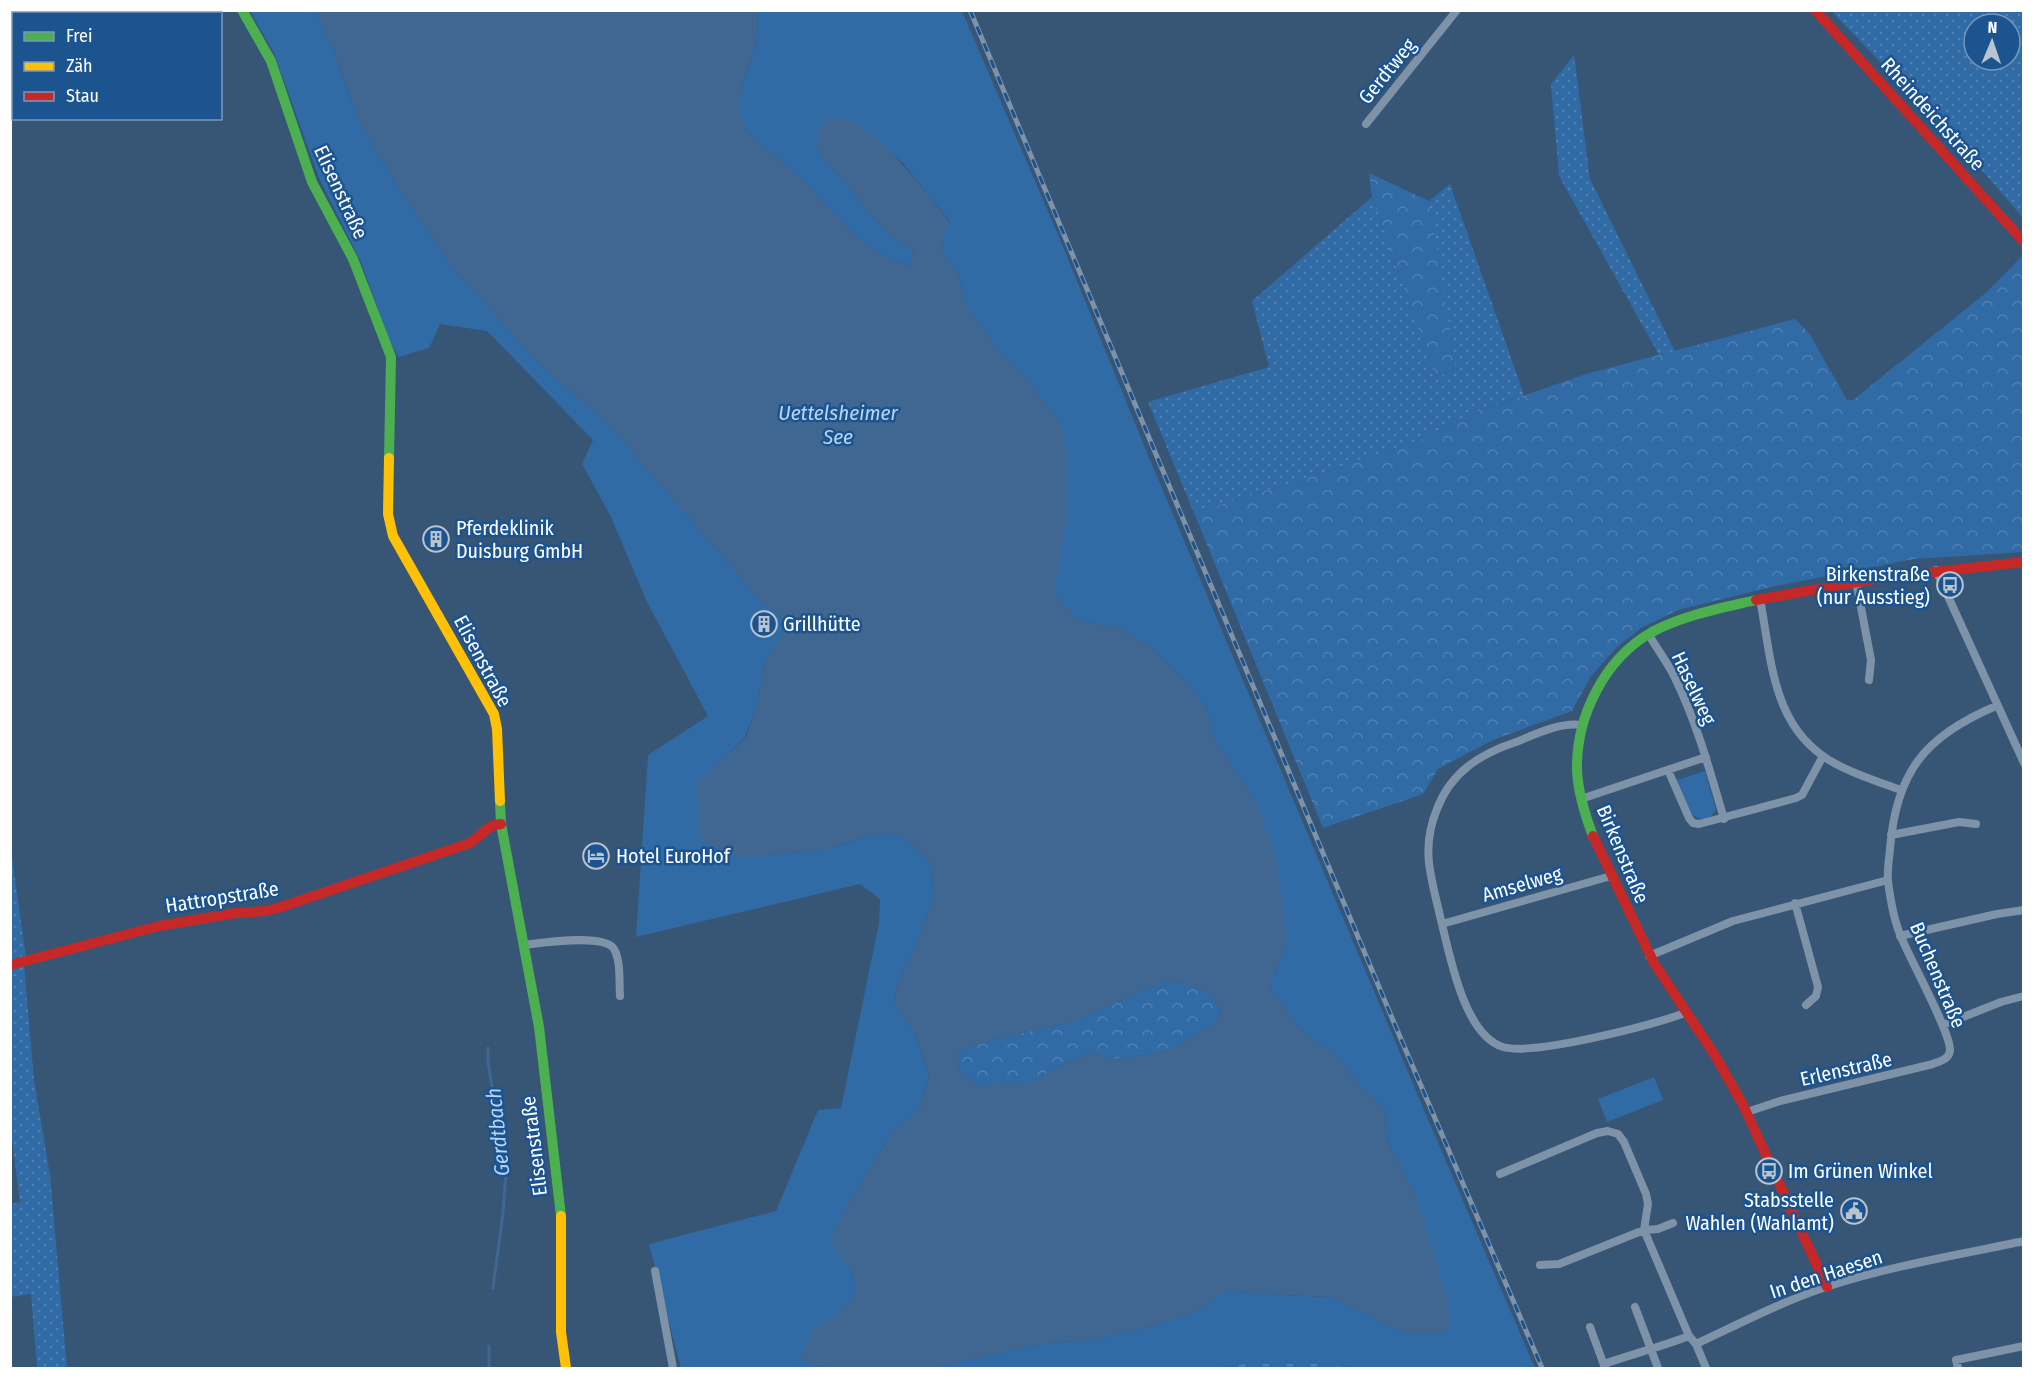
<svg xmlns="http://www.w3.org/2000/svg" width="2034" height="1379" font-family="'Fira Sans Condensed',sans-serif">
<defs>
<pattern id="grass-dots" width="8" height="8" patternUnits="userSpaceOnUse" patternTransform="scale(1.5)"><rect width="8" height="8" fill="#306ba6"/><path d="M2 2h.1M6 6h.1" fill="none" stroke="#4f81b3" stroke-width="1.8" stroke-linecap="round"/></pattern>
<pattern id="forest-crowns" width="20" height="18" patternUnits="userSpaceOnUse" patternTransform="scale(1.5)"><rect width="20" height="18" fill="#306ba6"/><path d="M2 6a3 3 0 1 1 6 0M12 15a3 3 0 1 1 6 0" fill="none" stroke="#4f81b3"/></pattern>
<pattern id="cemetery-stones" width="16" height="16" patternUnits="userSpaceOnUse" patternTransform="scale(1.5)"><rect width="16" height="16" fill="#306ba6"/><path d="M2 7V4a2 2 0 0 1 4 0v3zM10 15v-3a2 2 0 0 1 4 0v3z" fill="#4f81b3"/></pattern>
</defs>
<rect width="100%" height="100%" fill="#375575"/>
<path fill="url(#grass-dots)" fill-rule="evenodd" d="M1831 11H2023V218L1956 140ZM1974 24H2010V60H1974Z
M1574 55 1590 179 1675 351 1659 355 1559 176 1551 84Z
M1450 184 1524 395 1482 410 1421 439 1342 467 1194 513 1148 402 1269 367 1252 301 1372 197 1436 378 1455 368 1429 201Z
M10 843 26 958 10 963Z
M24 965 34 1080 50 1175 67 1368H37L31 1294 11 1297V1204L20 1202 10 1124V969Z"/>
<path fill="url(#forest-crowns)" d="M1369 173 1429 201 1456 367 1436 379 1372 197Z
M2022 256 2024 259 2023 552 1914 559 1771 587 1678 610 1641 628 1617 647 1591 676 1572 711 1493 740 1438 769 1423 794 1323 828 1194 513 1342 467 1421 439 1482 410 1586 374 1795 319 1809 333 1847 400H1853L1987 292Z
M1165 981C1190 984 1213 986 1221 1014L1213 1025 1179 1045 1159 1053 1114 1059 1091 1053 1057 1067 1028 1084 979 1085 958 1071 960 1050 1004 1037 1076 1021Z"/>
<path fill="url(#cemetery-stones)" d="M1244 1364H1319L1364 1368H1213Z"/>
<path fill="#306ba6" d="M250 11H315L332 47 359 121 403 195 456 272 540 364 609 425 737 573 759 601 769 606 780 615 783 633 765 663 755 711 745 737 700 781C688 810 713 832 730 855H768L822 850 881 833 905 837 929 861 935 897 911 957 898 982 894 1003 914 1031 929 1075 920 1108 892 1133 855 1192 830 1241 849 1267 857 1287 850 1302 836 1314 800 1359 824 1368H681L649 1244 776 1211 818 1110 841 1108 879 923 880 899 860 884 636 937 648 755 708 716 647 602 611 517 582 464 593 440 487 331 440 324 429 348 399 357 390 342 361 262 319 178 274 53Z
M757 11H962L1059 237 1148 455 1424 1110 1535 1368H1364L1319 1364H1244L1213 1368H935L1033 1345 1094 1339 1153 1326 1198 1311 1226 1290 1282 1295 1332 1297 1403 1332 1428 1335 1447 1330 1415 1193 1388 1143 1384 1108 1361 1086 1331 1052 1299 1028 1269 987 1288 943 1256 803 1211 734 1207 709 1184 680 1151 647 1118 628 1077 620 1054 594 1056 572 1061 424 1028 380 1004 359 967 307 957 272 942 252 943 236 950 222 903 163 861 127 840 118 817 149 887 233 914 251 911 266 892 260 863 243 800 178 747 132 738 111 742 88 758 35Z
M1705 771 1716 810 1709 818 1701 820 1691 814 1677 780Z
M1654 1077 1663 1100 1607 1122 1598 1099Z"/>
<path fill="#406791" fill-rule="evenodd" d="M315 11H757L758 35 742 88 739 111 747 132 800 178 863 243 892 260 911 266 914 251 887 233 817 149 818 133 826 119C830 119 835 118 840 118 874 122 929 195 950 223L943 236 942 252 957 272 967 307 1004 359 1028 380 1061 424 1067 462 1068 507 1054 594 1077 620 1118 628 1151 647 1184 680 1207 709 1211 734 1256 803 1276 857 1288 943 1269 987 1299 1028 1331 1052 1361 1086 1384 1108 1388 1143 1415 1193 1450 1309V1323L1447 1330 1428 1335 1403 1332 1332 1297 1282 1295 1227 1290 1198 1311 1153 1326 1094 1339 1033 1345 935 1368H824L800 1359 812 1329 836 1314 850 1302 857 1287 849 1267 829 1242 855 1192 892 1133 920 1108 929 1075 914 1031 894 1003 898 982 911 957 935 897 929 861 905 837 881 833 822 850 768 855H730L701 840 696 790 699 781 746 737 755 711 765 663 783 633 780 615 769 606 759 601 737 573 609 425 540 364 456 272 403 195 359 121 332 47ZM1165 981C1190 984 1213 986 1221 1014L1213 1025 1179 1045 1159 1053 1114 1059 1092 1053 1057 1067 1028 1084 979 1085 958 1071 960 1050 1004 1037 1076 1021Z"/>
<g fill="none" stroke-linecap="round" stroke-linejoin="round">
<path stroke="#406791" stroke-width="3" d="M488 1048V1062L506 1173 503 1213 493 1288
M489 1368V1346"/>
<path stroke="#7e93a8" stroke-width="8" d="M1366 124 1457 10
M1936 570 2024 763
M1856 581 1871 660 1869 680
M1760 599C1772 662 1772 730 1836 764 1856 775 1879 782 1901 790
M1649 635C1657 649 1668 663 1675 678 1697 723 1710 771 1724 819
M1581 725C1560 722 1536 734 1516 742 1480 754 1451 772 1437 809 1430 826 1427 845 1429 863 1431 881 1436 898 1440 916 1449 951 1463 1035 1503 1047 1534 1056 1652 1025 1685 1013
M1668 770 1689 818 1693 823 1699 824 1796 798 1802 795 1823 756
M1581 799 1706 757
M1891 835 1959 822 1976 824
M1795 903 1818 987 1816 996 1806 1005
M1442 924 1611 876
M1900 936 1997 914 2024 910
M523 945C542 943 604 933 614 949 621 961 619 982 620 996
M1649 956 1733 921 1888 880
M1943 1025 2001 1002 2024 996
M1747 1112 1780 1101 1933 1064C1940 1061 1949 1059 1950 1051 1952 1035 1910 959 1902 939 1895 924 1890 897 1888 881 1887 871 1889 860 1890 849 1896 772 1925 736 1996 706
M1500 1174 1597 1133 1608 1131 1618 1134 1624 1142 1646 1194 1648 1204 1644 1230 1689 1336
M1540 1265 1559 1264 1644 1230 1658 1229 1673 1223
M655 1271 673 1368
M1635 1307 1658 1368
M1590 1327 1605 1368
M1696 1344C1739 1324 1781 1302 1826 1287 1890 1266 1958 1255 2024 1241
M1604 1364C1633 1354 1660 1347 1689 1336L1696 1344 1706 1368
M1958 1368 1956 1360 2024 1346"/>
<path stroke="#4caf50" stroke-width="10" d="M242 10 271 61 312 182 353 259 391 357 389 458
M500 801 501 824 539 1027 561 1216
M1593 836C1585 815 1578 793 1577 770 1576 717 1604 659 1652 632 1684 615 1722 608 1756 600"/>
<path stroke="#ffc107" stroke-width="10" d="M389 458 388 514 393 536 494 714 497 729 500 801
M561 1216V1332L566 1368"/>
<path stroke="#c62828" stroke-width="10" d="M1815 10 2024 242
M1756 600 1881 578 2024 562
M1593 836 1654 963 1716 1057 1743 1105 1827 1287
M10 965 159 926 236 913 266 911 281 907 470 843 491 826 501 824"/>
<g stroke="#7f93a8" stroke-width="5">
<path id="rail" d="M970 10 1392 1018 1542 1368"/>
</g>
<use href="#rail" stroke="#1c5490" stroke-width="3" stroke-dasharray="9" stroke-linecap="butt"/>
</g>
<defs>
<g id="building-ring" transform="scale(1.35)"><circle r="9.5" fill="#1c5490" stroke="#b9c4cf" stroke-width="1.5"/><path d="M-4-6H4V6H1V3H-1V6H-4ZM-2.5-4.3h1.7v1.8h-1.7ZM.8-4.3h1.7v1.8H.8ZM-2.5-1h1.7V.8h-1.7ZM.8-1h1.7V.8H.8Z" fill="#b9c4cf"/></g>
<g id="bus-ring" transform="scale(1.35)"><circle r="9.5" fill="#1c5490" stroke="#b9c4cf" stroke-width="1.5"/><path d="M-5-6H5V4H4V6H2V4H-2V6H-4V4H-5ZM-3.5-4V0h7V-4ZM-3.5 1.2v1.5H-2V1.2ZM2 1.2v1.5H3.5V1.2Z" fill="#b9c4cf"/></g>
<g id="hotel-ring" transform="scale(1.35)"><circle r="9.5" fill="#1c5490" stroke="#b9c4cf" stroke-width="1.5"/><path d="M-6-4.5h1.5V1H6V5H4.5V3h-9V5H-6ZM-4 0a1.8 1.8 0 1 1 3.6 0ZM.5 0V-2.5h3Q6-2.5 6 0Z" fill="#b9c4cf"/></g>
<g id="civic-ring" transform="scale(1.35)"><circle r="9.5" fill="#1c5490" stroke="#b9c4cf" stroke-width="1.5"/><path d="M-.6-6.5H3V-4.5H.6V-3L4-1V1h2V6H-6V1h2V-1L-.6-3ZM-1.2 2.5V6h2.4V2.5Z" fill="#b9c4cf"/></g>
</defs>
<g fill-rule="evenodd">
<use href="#building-ring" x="436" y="539"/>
<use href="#bus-ring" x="1950" y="585"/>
<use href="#building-ring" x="764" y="624"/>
<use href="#hotel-ring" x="596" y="856"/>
<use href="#bus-ring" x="1769" y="1171"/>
<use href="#civic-ring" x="1854" y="1211"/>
</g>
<g text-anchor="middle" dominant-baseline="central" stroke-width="5" stroke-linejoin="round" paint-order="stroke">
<g font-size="20" fill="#fff" stroke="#1c5490">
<text transform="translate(1387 71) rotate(-51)">Gerdtweg</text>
<text transform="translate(1933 114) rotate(48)">Rheindeichstraße</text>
<text transform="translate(341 192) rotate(65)">Elisenstraße</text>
<text transform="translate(483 661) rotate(62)">Elisenstraße</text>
<text transform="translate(1694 688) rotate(65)">Haselweg</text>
<text transform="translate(1623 854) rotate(67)">Birkenstraße</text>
<text transform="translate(1522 884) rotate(-16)">Amselweg</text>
<text transform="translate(222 897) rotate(-9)">Hattropstraße</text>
<text transform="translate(1938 975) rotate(67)">Buchenstraße</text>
<text transform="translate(1846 1069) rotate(-13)">Erlenstraße</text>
<text transform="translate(534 1146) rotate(-97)">Elisenstraße</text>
<text transform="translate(1826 1274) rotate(-18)">In den Haesen</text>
</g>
<g font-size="20" fill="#fff" stroke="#1c5490" text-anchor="start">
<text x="456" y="528">Pferdeklinik<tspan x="456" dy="23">Duisburg GmbH</tspan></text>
<text x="1930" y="574" text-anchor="end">Birkenstraße<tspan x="1930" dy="23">(nur Ausstieg)</tspan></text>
<text x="783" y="624">Grillhütte</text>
<text x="616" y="856">Hotel EuroHof</text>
<text x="1788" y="1171">Im Grünen Winkel</text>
<text x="1834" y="1200" text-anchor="end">Stabsstelle<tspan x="1834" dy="23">Wahlen (Wahlamt)</tspan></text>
</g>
<g font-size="21" font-style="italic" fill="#b7d6f5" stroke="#1c5490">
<text x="838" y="413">Uettelsheimer<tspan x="838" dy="24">See</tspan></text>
<text transform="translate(498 1132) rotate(-96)">Gerdtbach</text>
</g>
</g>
<rect width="2034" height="1379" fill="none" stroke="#ffffff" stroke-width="24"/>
<rect x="12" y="12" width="210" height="108" fill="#1c5490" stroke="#7798bc" stroke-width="1.5"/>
<rect x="24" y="32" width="30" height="9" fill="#4caf50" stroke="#7798bc" stroke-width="1.5"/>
<text x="66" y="42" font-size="18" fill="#ffffff">Frei</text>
<rect x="24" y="62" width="30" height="9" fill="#ffc107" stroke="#7798bc" stroke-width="1.5"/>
<text x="66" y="72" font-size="18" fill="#ffffff">Zäh</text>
<rect x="24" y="92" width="30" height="9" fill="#c62828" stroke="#7798bc" stroke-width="1.5"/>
<text x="66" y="102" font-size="18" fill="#ffffff">Stau</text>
<g transform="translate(1992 42) rotate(2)"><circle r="28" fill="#1c5490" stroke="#7798bc" stroke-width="1.5"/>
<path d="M0-4.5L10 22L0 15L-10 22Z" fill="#b9c4cf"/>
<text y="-9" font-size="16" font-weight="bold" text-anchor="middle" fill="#ffffff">N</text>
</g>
</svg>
